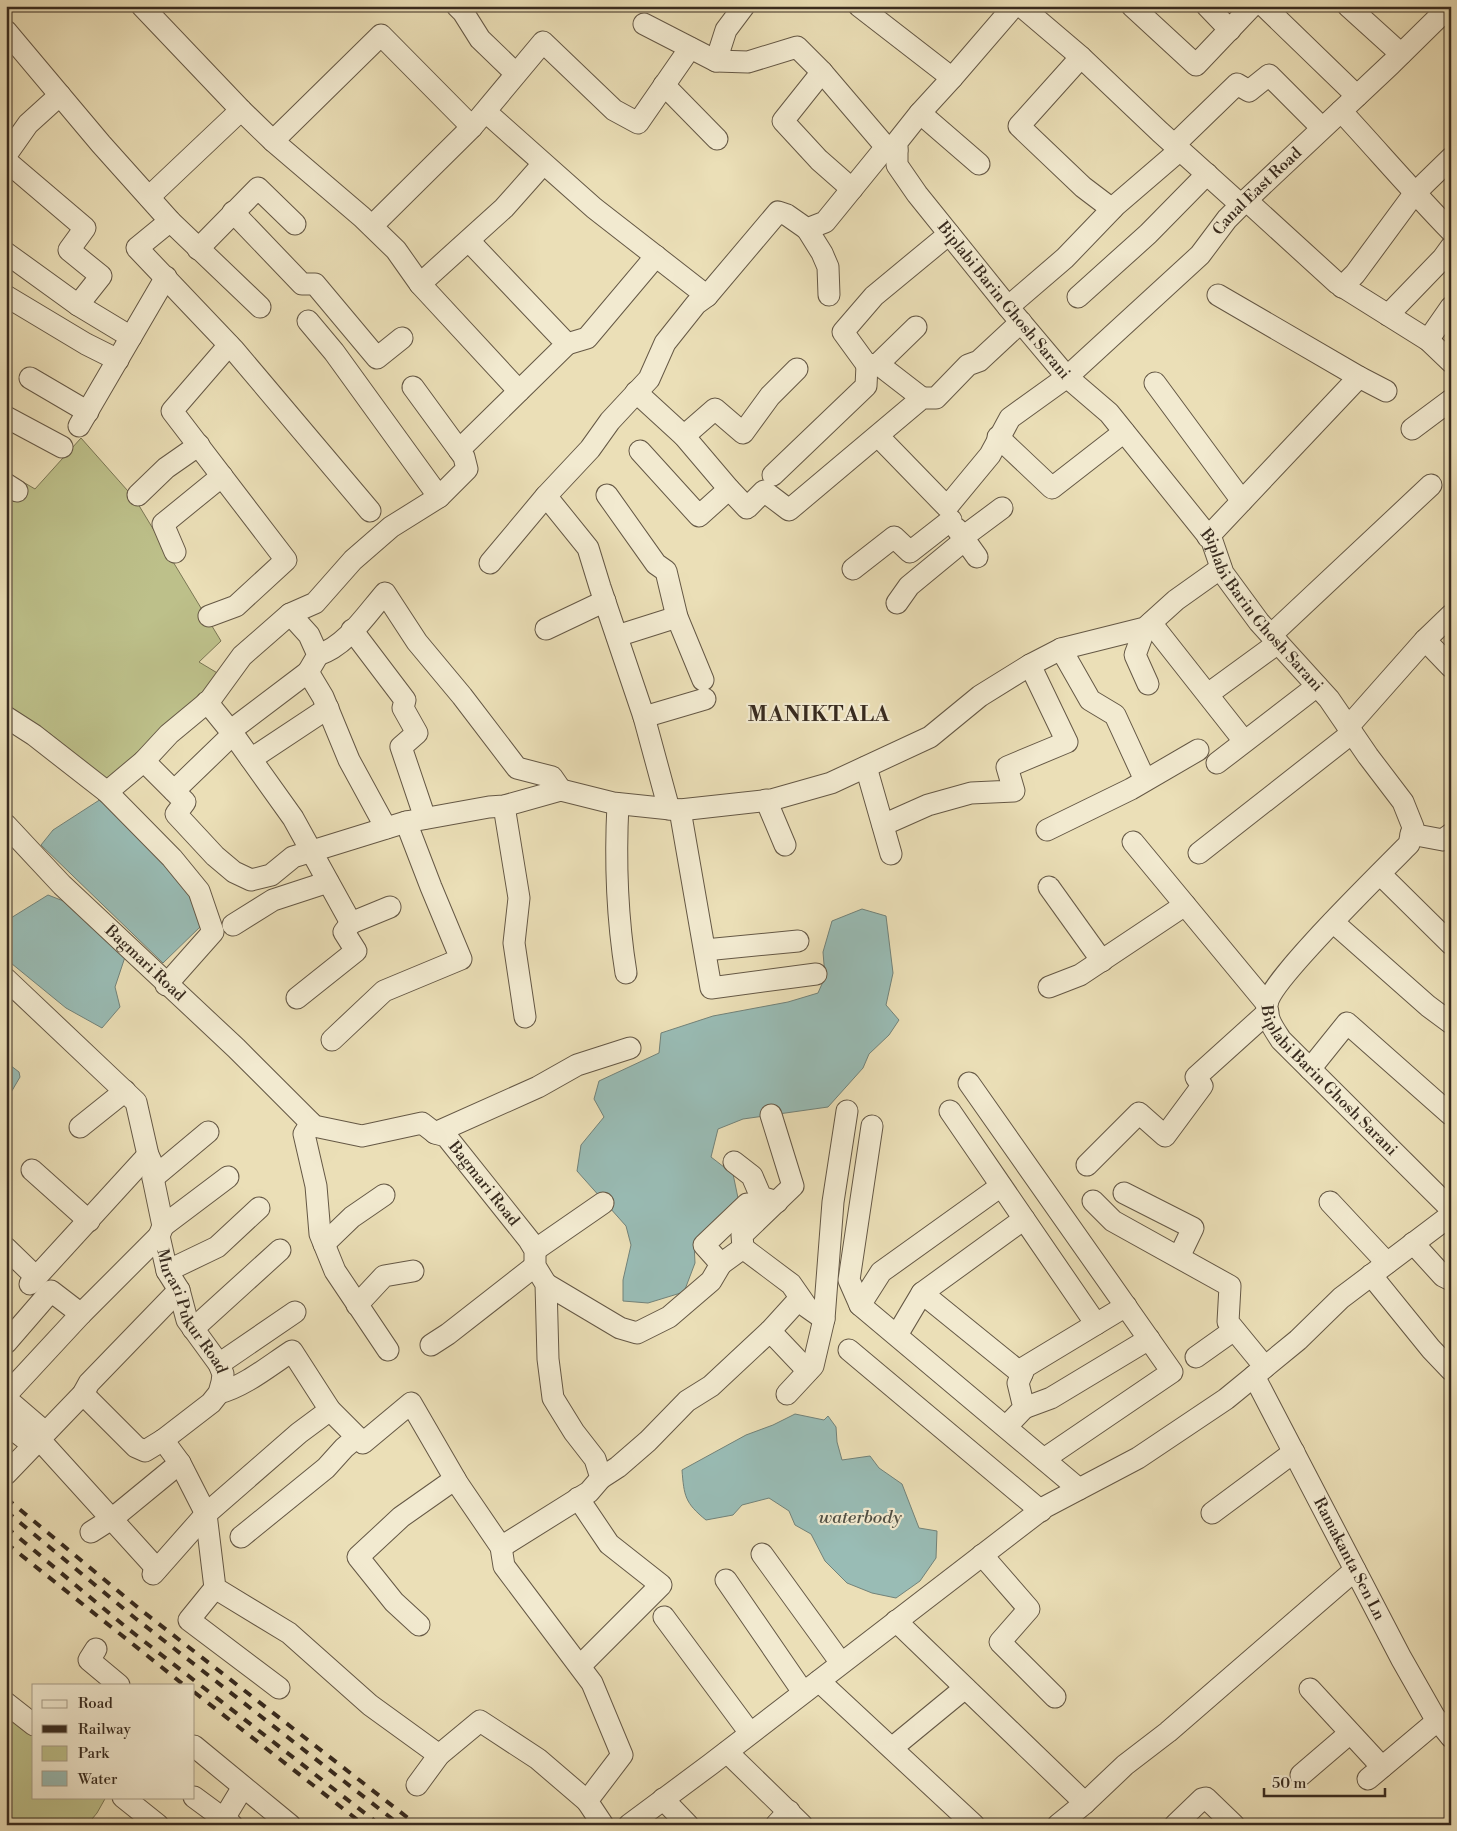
<svg xmlns="http://www.w3.org/2000/svg" width="1457" height="1831" font-family="'Libre Bodoni',serif">
<rect width="100%" height="100%" fill="#ebdfb7"/>
<filter id="stains"><feTurbulence type="fractalNoise" baseFrequency=".004" numOctaves="4"/><feColorMatrix values="0 0 0 0 .2 0 0 0 0 .09 0 0 0 0 .02 0 0 0 .5 -.17"/></filter>
<radialGradient id="worn" r=".72"><stop offset=".6" stop-color="#630" stop-opacity="0"/><stop offset="1" stop-color="#630" stop-opacity=".3"/></radialGradient>
<path fill="#bdc08a" stroke="#7a7654" d="M81 438 135 499 221 641 199 662 224 677 108 780 49 733 6 704V472L35 489Z
M6 1711 34 1733V1797H106L97 1813 87 1825H6Z"/>
<path fill="#99bcb5" stroke="#728279" d="M101 799 193 894 202 925 163 963 41 845 53 830Z
M48 895 66 902 125 957 115 987 120 1007 102 1028 66 1008 6 959V921Z
M862 909 886 916 893 973 886 1005 899 1020 889 1035 869 1054 863 1068 828 1107 743 1119 718 1129 711 1157 733 1174 738 1198 694 1243 695 1263 684 1292 648 1303 623 1301V1280L631 1245 626 1226 577 1171 581 1145 604 1117 594 1099 599 1081 659 1053 661 1033 713 1016 788 1002 818 993 825 977 823 952 832 921Z
M6 1062 19 1072 20 1077 6 1101Z
M795 1414 824 1420 828 1416 836 1427 837 1442 842 1460 870 1456 879 1468 902 1484 919 1528 937 1531 936 1558 920 1581 896 1598 872 1593 847 1583 825 1561 811 1534 795 1525 789 1511 769 1498 742 1505 733 1515 706 1520C685 1503 684 1496 682 1470L746 1435 773 1425Z"/>
<g fill="none" stroke-linecap="round" stroke-linejoin="round">
<g stroke="#655845" stroke-width="23">
<g id="minor">
<path d="M142 6 241 110"/>
<path d="M457 6 463 12 480 39 509 67"/>
<path d="M859 6 952 78"/>
<path id="s1" d="M1014 6 952 78 920 113 897 142V165L917 194 1008 307 1067 377 1109 413 1212 541 1223 573 1259 622 1329 699 1368 756 1403 802 1413 827 1409 844C1386 868 1269 981 1267 1005 1266 1019 1274 1029 1281 1040L1451 1209"/>
<path d="M1021 6 1081 57 1160 132 1241 205"/>
<path d="M1132 6 1196 65 1252 6"/>
<path d="M1207 6 1230 30"/>
<path d="M1264 6 1357 96"/>
<path d="M1348 6 1401 54"/>
<path d="M644 24 716 61 748 62 797 47 822 72 886 147 897 150"/>
<path d="M6 31 101 144 170 221 260 307"/>
<path d="M1081 57 1019 126 1083 187 1112 209"/>
<path d="M716 61 726 30 744 6"/>
<path d="M822 72 783 121 819 160 852 189"/>
<path d="M664 85 717 139"/>
<path d="M1341 111C1378 151 1413 192 1451 231"/>
<path d="M486 112 594 208 707 296"/>
<path d="M920 113 979 164"/>
<path d="M273 141 381 35 472 127 543 42 614 110 638 123 690 48"/>
<path d="M1174 145 1237 84 1249 91 1269 75 1322 128"/>
<path d="M9 151 28 124 60 95"/>
<path d="M6 171 11 165 85 228 69 250 101 276 78 305"/>
<path d="M149 197 241 110 273 141 362 217 396 250 420 284 519 391"/>
<path d="M1246 200 1337 283 1428 340 1451 362"/>
<path d="M233 212 302 284H315L377 358 402 338"/>
<path d="M170 221 137 248 234 350 370 511"/>
<path d="M372 226 472 127"/>
<path d="M807 229 822 253 828 267 829 295"/>
<path d="M198 249 258 188 295 224"/>
<path d="M6 253 78 305 131 337"/>
<path d="M420 284 504 208 543 164"/>
<path d="M1342 287 1355 274 1414 194 1451 158"/>
<path d="M1218 295 1359 377 1386 391"/>
<path d="M6 296 86 344 118 360"/>
<path d="M1078 297 1148 234 1207 174"/>
<path d="M1008 307 1065 258 1116 205 1180 150"/>
<path d="M1388 315 1443 258 1451 247"/>
<path d="M308 321 334 352 439 497"/>
<path d="M1428 340 1451 307"/>
<path d="M567 344 587 338 656 256"/>
<path d="M878 364 922 398"/>
<path d="M867 365 843 332 874 296 949 234"/>
<path d="M30 378 88 412"/>
<path d="M1155 383 1242 501"/>
<path d="M413 387 459 450"/>
<path d="M636 392 684 436 729 489 747 508 764 491 789 510 922 398H936L968 365 979 361 1021 322"/>
<path d="M6 417 62 447"/>
<path d="M79 426 166 277"/>
<path d="M1412 429 1451 400"/>
<path d="M684 436 715 409 743 433 770 396 797 369"/>
<path id="s2" d="M878 436 947 507 990 455 1010 418 1067 377 1200 255 1227 219 1241 205 1391 64 1450 6"/>
<path d="M998 437 1052 488 1124 432"/>
<path d="M640 451 699 516 729 489"/>
<path d="M773 475 866 386 867 365 878 364 916 327"/>
<path d="M6 484 17 491"/>
<path d="M138 495 166 468 199 445"/>
<path d="M607 495 656 564 666 571 677 617 703 680"/>
<path d="M546 496 588 548 600 587 644 717 669 809"/>
<path d="M957 529 977 557"/>
<path d="M963 537 1002 508"/>
<path d="M1208 537 1359 377"/>
<path d="M175 552 163 524 222 476"/>
<path d="M490 563 546 496 590 449 610 421 649 379 665 343 696 304 707 296 778 212 787 215 807 229 825 222 886 147"/>
<path d="M853 569 894 537 910 552 951 520"/>
<path d="M897 603 909 586 966 539"/>
<path d="M290 614 309 635 318 655 308 672 323 697 349 760 386 828"/>
<path d="M209 616 236 606 286 560 172 411 229 345"/>
<path d="M1151 623 1244 741"/>
<path d="M1145 628 1135 655 1148 684"/>
<path d="M546 629 605 601"/>
<path d="M352 630 405 700 403 708 417 733 401 747 425 818"/>
<path d="M1271 635 1431 485"/>
<path d="M617 636 677 617"/>
<path d="M1425 640 1451 667"/>
<path d="M1061 649 1090 700 1115 715 1145 780"/>
<path d="M318 655C346 646 366 615 385 593L417 642 462 696 517 768 552 777 561 790"/>
<path d="M1208 694 1278 643"/>
<path d="M207 702 233 734 293 818 351 923 390 907"/>
<path d="M6 717 34 735 107 792 172 858 199 891 213 932 166 985"/>
<path d="M644 717 705 699"/>
<path d="M1348 727 1425 640 1451 615"/>
<path d="M230 731 308 672"/>
<path d="M251 759 328 708"/>
<path d="M144 761 185 802 176 814 215 856 234 872 251 880 271 875 293 857 406 822 489 807 504 806 561 790 613 803 680 810 771 800 831 783 930 737 980 696 1030 665 1061 649 1145 628 1176 600 1221 568"/>
<path d="M1217 763 1317 686"/>
<path d="M866 767 891 854"/>
<path d="M174 791 233 734"/>
<path d="M107 792 144 761 169 734 210 700 242 656 290 614 315 603 353 560 391 527 439 497 467 469 464 457 459 450 567 344 469 241"/>
<path d="M766 800 785 845"/>
<path d="M618 804C615 861 617 917 626 973"/>
<path d="M504 806 519 898 514 943 525 1017"/>
<path d="M680 810 711 988 816 974"/>
<path id="s3" d="M6 825 62 885 236 1048 314 1126 362 1136 422 1123 435 1133 446 1136 529 1240 535 1250V1266L546 1284 548 1359 553 1398 574 1432 595 1459 601 1478 589 1492 501 1547"/>
<path d="M883 825 928 805 971 793 1014 791 1007 767 1067 742 1030 665"/>
<path d="M1047 830 1131 789 1198 750"/>
<path d="M1411 834 1443 840 1451 834"/>
<path d="M1133 842 1267 1004"/>
<path d="M1199 853 1352 733"/>
<path d="M1380 874 1451 944"/>
<path d="M1049 887 1102 961"/>
<path d="M1333 922 1428 1006 1451 1023"/>
<path d="M233 925 273 900 328 882"/>
<path d="M705 950 798 941"/>
<path id="s4" d="M6 979 136 1102 148 1155 156 1172 153 1178 163 1226 159 1236 167 1271 179 1290 187 1320 219 1364 223 1374 222 1382 219 1393 211 1403 163 1440 145 1451 136 1447 83 1394"/>
<path d="M1049 987 1080 975 1185 905"/>
<path d="M297 998 356 951 344 932 351 923"/>
<path d="M332 1040 384 991 461 959 431 887 406 822"/>
<path d="M1310 1069 1347 1023 1451 1115"/>
<path d="M969 1083 1172 1372 1044 1459"/>
<path d="M950 1111 1096 1324"/>
<path d="M311 1123 304 1134 316 1186 320 1234 335 1271 388 1350"/>
<path d="M872 1126 849 1280 860 1305 1079 1489"/>
<path d="M80 1127 125 1091"/>
<path d="M435 1133 538 1087 577 1065 630 1048"/>
<path d="M734 1162 752 1176 761 1197 777 1202"/>
<path d="M1087 1165 1139 1113 1165 1136 1202 1086 1196 1077 1268 1012"/>
<path d="M32 1170 89 1221"/>
<path d="M153 1178 208 1132"/>
<path d="M1124 1193 1193 1228 1179 1257"/>
<path d="M1093 1201 1113 1221 1230 1286 1228 1322 1265 1367"/>
<path d="M1330 1202 1387 1263"/>
<path d="M163 1226 228 1177"/>
<path d="M1413 1243 1443 1276 1451 1280"/>
<path d="M324 1244 352 1217 384 1195"/>
<path d="M6 1248 36 1277"/>
<path d="M743 1248 791 1284 807 1307 824 1319"/>
<path d="M535 1250 603 1203"/>
<path d="M721 1264 743 1248 742 1235 793 1186 771 1115"/>
<path d="M167 1271 217 1247 259 1208"/>
<path d="M1371 1275 1431 1349 1451 1370"/>
<path d="M30 1284 148 1155"/>
<path d="M546 1284 620 1328 637 1333 669 1317 711 1281 721 1264 704 1245 747 1204"/>
<path d="M922 1293 1022 1374"/>
<path d="M357 1305 384 1276 413 1271"/>
<path d="M860 1305 881 1272 1001 1186"/>
<path d="M193 1329 280 1250"/>
<path d="M770 1331 800 1298"/>
<path d="M897 1335 922 1293 1024 1219"/>
<path d="M6 1343 51 1291 81 1314 159 1236"/>
<path d="M431 1345 448 1334 535 1266"/>
<path d="M849 1350 1041 1511"/>
<path d="M1196 1357 1234 1330"/>
<path d="M219 1364 295 1312"/>
<path id="s5" d="M1254 1376 1401 1658 1434 1716 1451 1737"/>
<path d="M219 1393C245 1386 269 1366 292 1351L330 1410 363 1443 411 1403 458 1484 501 1547 504 1566 592 1683 622 1755 587 1801 603 1825"/>
<path d="M787 1394 813 1366 824 1319 833 1202 847 1111"/>
<path d="M6 1395 81 1314"/>
<path d="M6 1405 10 1402 45 1432"/>
<path d="M1024 1408 1051 1398 1149 1339"/>
<path d="M6 1424 33 1445"/>
<path d="M1006 1427 1024 1408 1018 1383 1025 1367 1126 1306"/>
<path d="M39 1439 157 1569"/>
<path d="M163 1440 180 1463 206 1514 215 1588 289 1633 370 1705 439 1755"/>
<path d="M6 1474 83 1394 89 1383 179 1290"/>
<path d="M601 1478 618 1467 648 1441 687 1401 711 1386 770 1331 808 1371"/>
<path d="M578 1498 609 1544 661 1585 580 1666"/>
<path d="M1212 1513 1294 1452"/>
<path d="M91 1532 113 1518 180 1463"/>
<path d="M241 1537 326 1468 344 1448 357 1437"/>
<path d="M762 1554 841 1663"/>
<path d="M982 1555 1029 1609 1000 1642 1055 1697"/>
<path d="M153 1574 206 1514 299 1433 330 1410"/>
<path d="M726 1580 803 1692"/>
<path d="M215 1588 189 1620 279 1688"/>
<path d="M664 1617 750 1733"/>
<path d="M896 1621 1085 1803"/>
<path d="M419 1625 394 1602 358 1557 401 1517 455 1479"/>
<path d="M96 1649 89 1660 119 1685"/>
<path d="M819 1681 974 1825"/>
<path d="M1310 1689 1382 1767"/>
<path d="M6 1703 34 1725"/>
<path d="M194 1746 290 1825"/>
<path d="M892 1748 965 1688"/>
<path d="M727 1752 802 1825"/>
<path d="M1301 1775 1350 1733"/>
<path d="M1368 1779 1437 1721"/>
<path d="M417 1785 439 1755 480 1721 538 1759 587 1801"/>
<path d="M123 1797 158 1825"/>
<path d="M194 1797 232 1825"/>
<path d="M663 1799 688 1825"/>
<path d="M220 1825 243 1787"/>
<path d="M629 1825 711 1764 1045 1507 1138 1458 1226 1399 1298 1340 1341 1298 1451 1215"/>
<path d="M776 1825 789 1811"/>
<path d="M1058 1825 1085 1803 1125 1765 1168 1732 1355 1570"/>
<path d="M1175 1825 1202 1799 1206 1798 1234 1825"/>
</g>
</g>
<use href="#minor" stroke="#f2ead0" stroke-width="21"/>
<path stroke="#382b1f" stroke-width="4" stroke-dasharray="9 9" stroke-linecap="butt" d="M6 1498 141 1610 417 1825
M6 1511 135 1618 400 1825
M6 1527 127 1628 380 1825
M6 1543 184 1685
M194 1692 364 1825"/>
</g>
<g text-anchor="middle" dominant-baseline="central" stroke-width="4.5" stroke-linejoin="round" paint-order="stroke">
<g font-size="16" fill="#382b1f" stroke="#f2ead0">
<text stroke="none"><textPath href="#s2" startOffset="545">Canal East Road</textPath></text>
<text stroke="none"><textPath href="#s1" startOffset="375">Biplabi Barin Ghosh Sarani</textPath></text>
<text stroke="none"><textPath href="#s1" startOffset="780">Biplabi Barin Ghosh Sarani</textPath></text>
<text stroke="none"><textPath href="#s3" startOffset="196">Bagmari Road</textPath></text>
<text stroke="none"><textPath href="#s1" startOffset="1379">Biplabi Barin Ghosh Sarani</textPath></text>
<text stroke="none"><textPath href="#s3" startOffset="630">Bagmari Road</textPath></text>
<text stroke="none"><textPath href="#s4" startOffset="402">Murari Pukur Road</textPath></text>
<text stroke="none"><textPath href="#s5" startOffset="206">Ramakanta Sen Ln</textPath></text>
</g>
<g font-size="18" font-style="italic" fill="#504f44" stroke="#f2ead0">
<text x="860" y="1517">waterbody</text>
</g>
<g font-size="21" font-weight="bold" letter-spacing="1" fill="#382b1f" stroke="#f2ead0">
<text x="819" y="715">MANIKTALA</text>
</g>
</g>
<rect width="1457" height="1831" fill="none" stroke="#ebdfb7" stroke-width="25"/>
<rect x="8" y="8" width="1442" height="1816" fill="none" stroke="#382b1f" stroke-width="2.5"/>
<rect x="12" y="12" width="1432" height="1806" fill="none" stroke="#382b1f"/>
<rect x="32" y="1684" width="162" height="115" fill="#f2ead0" stroke="#a89e89"/>
<rect x="42" y="1700" width="25" height="8" fill="#f2ead0" stroke="#a89e89"/>
<text x="78" y="1708" font-size="15" fill="#382b1f">Road</text>
<rect x="42" y="1725" width="25" height="8" fill="#382b1f" stroke="#a89e89"/>
<text x="78" y="1734" font-size="15" fill="#382b1f">Railway</text>
<rect x="42" y="1746" width="25" height="15" fill="#bdc08a" stroke="#a89e89"/>
<text x="78" y="1758" font-size="15" fill="#382b1f">Park</text>
<rect x="42" y="1771" width="25" height="15" fill="#99bcb5" stroke="#a89e89"/>
<text x="78" y="1784" font-size="15" fill="#382b1f">Water</text>
<path d="M1264 1788v8h121v-8" fill="none" stroke="#382b1f" stroke-width="2.5"/>
<text x="1272" y="1788" font-size="15" fill="#382b1f" stroke="#f2ead0" stroke-width="4" paint-order="stroke">50 m</text>
<rect width="100%" height="100%" filter="url(#stains)"/>
<rect width="100%" height="100%" fill="url(#worn)"/>
</svg>
